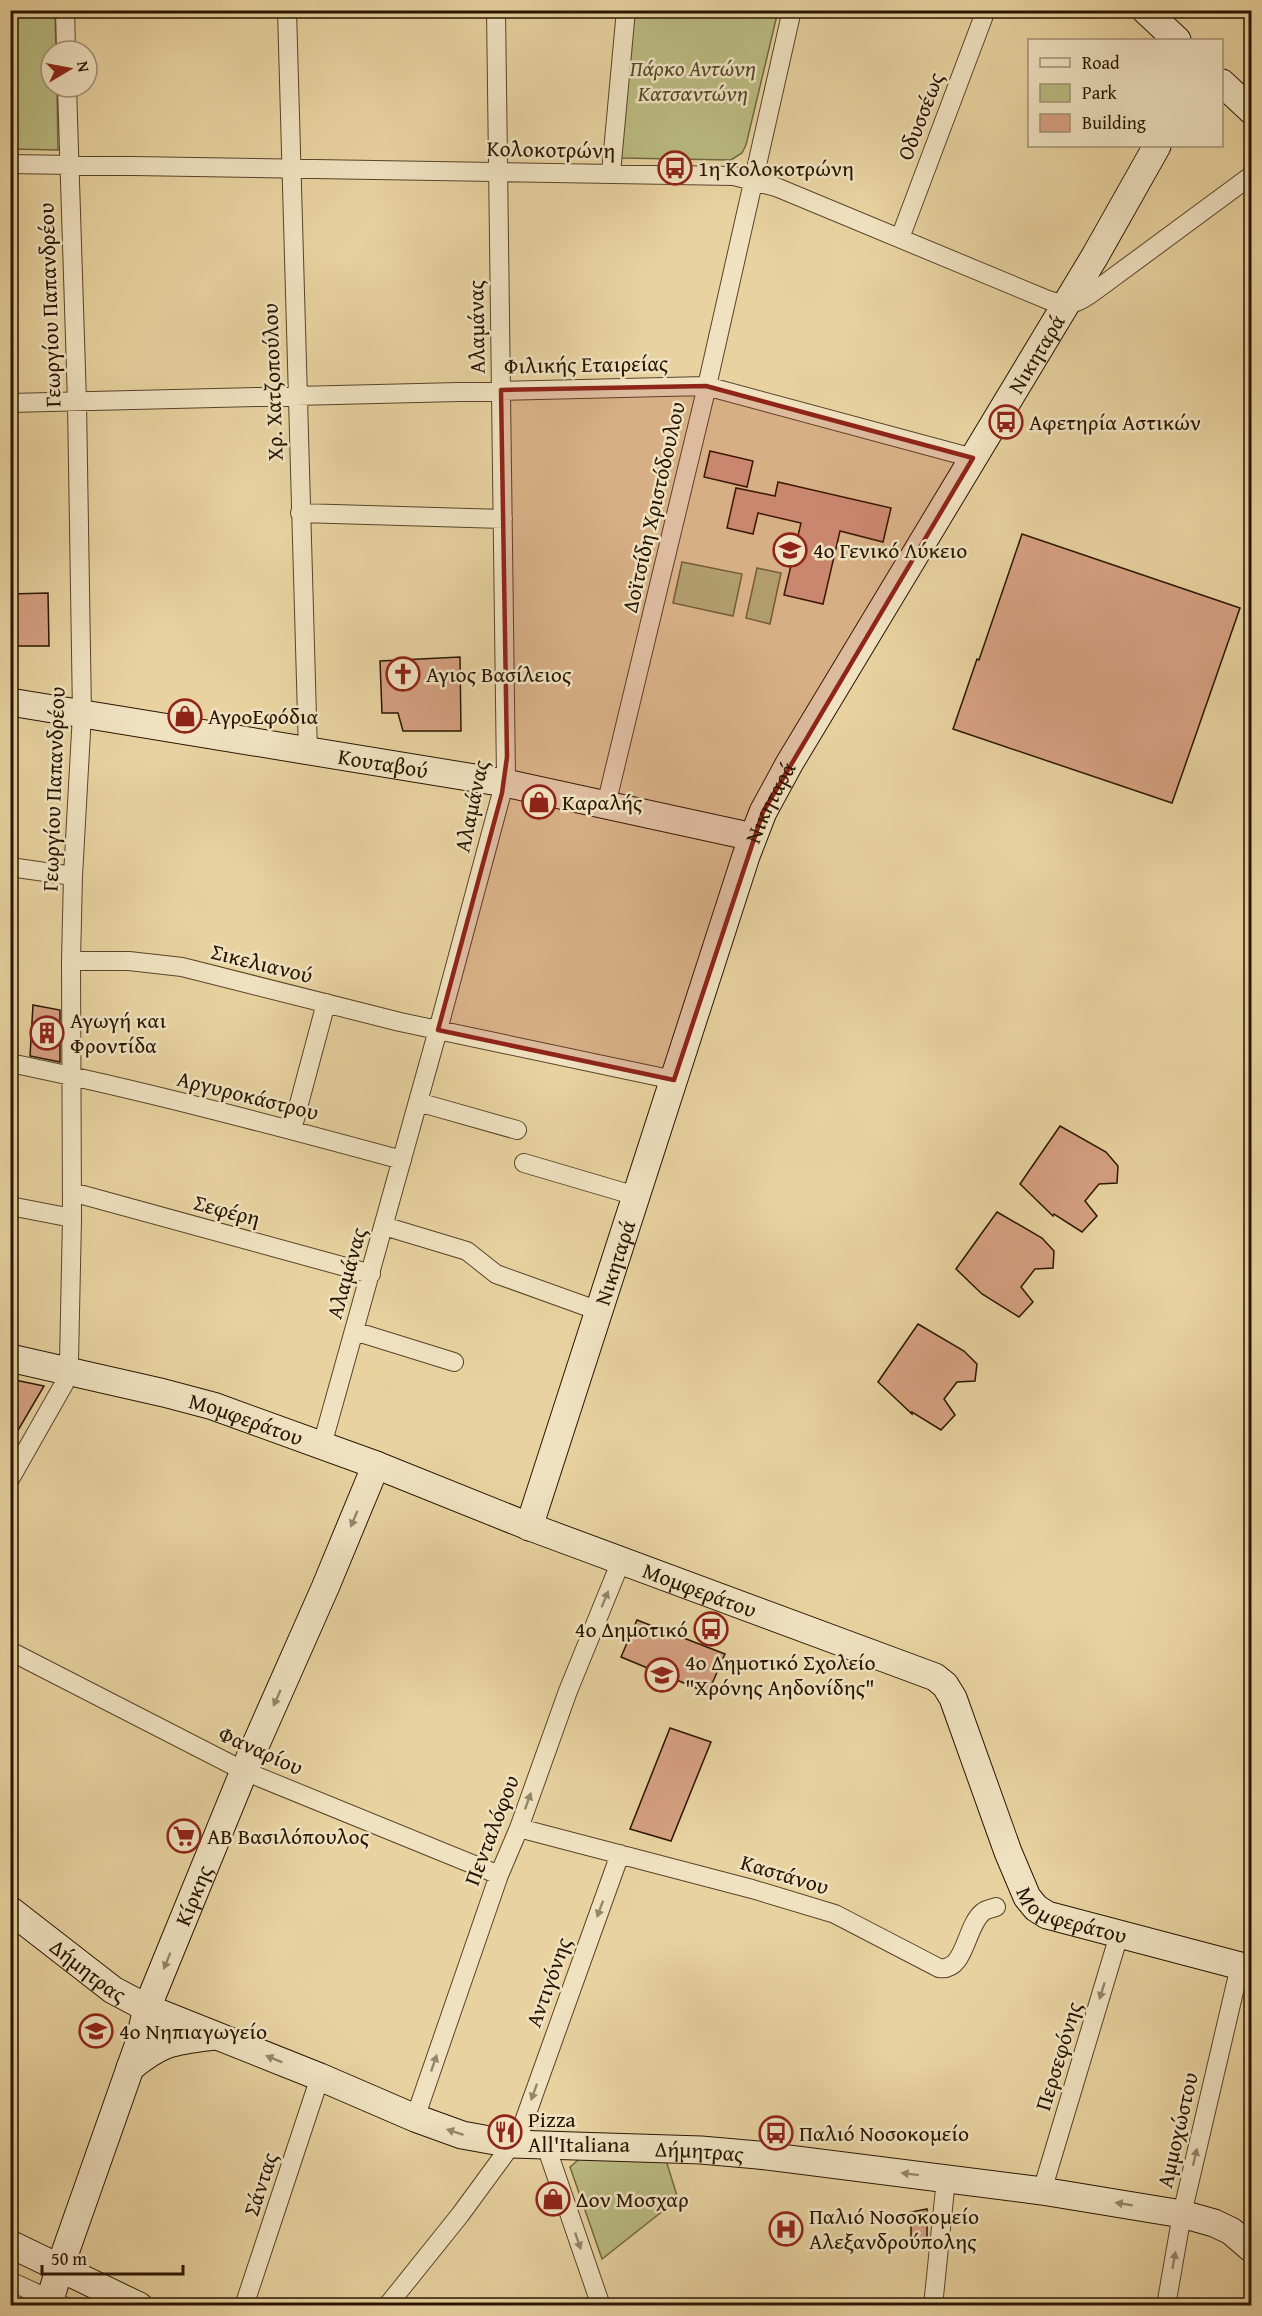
<svg xmlns="http://www.w3.org/2000/svg" width="1262" height="2316" font-family="'Gentium Book Plus',serif">
<rect width="100%" height="100%" fill="#e8d3a0"/>
<filter id="stains"><feTurbulence type="fractalNoise" baseFrequency=".00333" numOctaves="4"/><feColorMatrix values="0 0 0 0 .2 0 0 0 0 .09 0 0 0 0 .02 0 0 0 .5 -.17"/></filter>
<radialGradient id="worn" r=".72"><stop offset=".6" stop-color="#630" stop-opacity="0"/><stop offset="1" stop-color="#630" stop-opacity=".3"/></radialGradient>
<path fill="#babb81" stroke="#716840" stroke-width="1.5" d="M11 10 55 11 56 51H51V87H57L58 150 11 149Z
M634 11H778L746 145 742 153 731 160 620 158Z
M682 562 742 574 733 616 673 603Z
M757 568 781 573 770 624 746 618Z
M583 2156 665 2157 678 2199 602 2259 570 2167Z"/>
<path fill="#d7a182" stroke="#281500" stroke-width="1.5" d="M710 451 753 461 747 487 704 477Z
M778 482 891 508 883 542 840 531 823 604 784 595 801 523 758 513 753 534 727 528 736 488 775 496Z
M1022 534 1240 608 1172 803 953 729 977 659 979 660Z
M48 593 49 646H10V594Z
M460 657 461 731H403L398 713H382L380 661Z
M33 1005 60 1010V1062L30 1056Z
M1060 1126 1106 1152 1118 1166 1117 1183 1099 1184 1085 1201 1097 1216 1082 1232 1054 1214 1053 1216 1020 1184Z
M997 1212 1042 1238 1054 1251 1053 1268 1035 1269 1021 1287 1033 1302 1019 1317 982 1294 956 1269Z
M918 1324 964 1351 977 1364 975 1381 957 1382 944 1399 955 1415 941 1430 912 1412V1414L878 1382Z
M10 1379 44 1386 10 1444Z
M637 1620 725 1654 708 1693 621 1657Z
M670 1728 711 1742 671 1841 630 1829Z
M927 2209V2237L911 2240V2212Z"/>
<g fill="none" stroke-linecap="round" stroke-linejoin="round">
<g stroke="#584428" stroke-width="20">
<path id="street" d="M65 10 66 51
M287 10 308 752
M10 164 734 176 776 187 1048 300C1076 310 1084 298 1107 282L1252 175
M611 173 626 10
M900 238 986 10
M10 403 706 386 973 458
M300 513 503 519
M606 805 707 386 792 10
M10 867 73 876
M71 961H129L182 967 400 1022 674 1080
M10 1063C142 1090 273 1125 402 1160
M418 1102 517 1130
M292 1130 326 1003
M524 1163 636 1196
M72 1192 371 1274
M10 1206 72 1218
M384 1226 467 1251 496 1274 599 1311
M354 1331 454 1362
M322 1445 438 1030 506 777 496 10
M10 1479 64 1384 69 1361 72 1218 71 961 73 876 82 714 77 402 67 87
M10 1651 244 1771 499 1875
M519 1828 752 1889 835 1914 939 1968C966 1972 965 1926 983 1912 986 1909 991 1909 996 1907
M415 2118 499 1875 519 1828 568 1691 621 1561
M546 2146 601 2306
M1042 2191 1119 1935
M10 2281 64 2306
M244 2306 320 2077
M387 2306 460 2215 512 2144 522 2127 620 1854
M933 2306 946 2179
M1166 2306 1182 2214 1240 1966"/>
</g>
<g stroke="#281500" stroke-width="29">
<g id="secondary">
<path d="M1145 10 1177 40"/>
<path d="M1222 83 1252 111"/>
<path id="s1" d="M10 702 505 783 753 837"/>
<path id="s2" d="M10 1358 164 1393 213 1406 376 1465 533 1528 935 1677 945 1685 953 1698 1008 1852 1027 1897 1036 1908 1047 1915 1252 1969"/>
<path id="s3" d="M529 1527 746 856 763 812 789 764 1095 256 1157 146"/>
<path id="s4" d="M10 1910 113 1990 147 2008 320 2077 415 2118 462 2135 512 2144 701 2150 758 2155 1042 2191 1182 2214 1214 2223 1231 2231 1252 2249"/>
<path d="M130 2068C163 2041 174 2041 215 2036"/>
<path d="M10 2244 139 2306"/>
<path id="s5" d="M48 2306 60 2267 139 2043 147 2008 244 1771 325 1588 376 1465"/>
</g>
</g>
<use href="#street" stroke="#f0e2c1" stroke-width="18"/>
<use href="#secondary" stroke="#f0e2c1" stroke-width="27"/>
</g>
<defs><path id="oneway-solid" d="M-6-.8H1V-3.2L6.5 0L1 3.2V.8H-6Z" transform="scale(1.5)"/></defs>
<g fill="#96866a">
<use href="#oneway-solid" transform="translate(354 1519) rotate(113)"/>
<use href="#oneway-solid" transform="translate(605 1599) rotate(-68)"/>
<use href="#oneway-solid" transform="translate(277 1698) rotate(114)"/>
<use href="#oneway-solid" transform="translate(528 1801) rotate(-70)"/>
<use href="#oneway-solid" transform="translate(600 1909) rotate(110)"/>
<use href="#oneway-solid" transform="translate(167 1961) rotate(112)"/>
<use href="#oneway-solid" transform="translate(1102 1991) rotate(107)"/>
<use href="#oneway-solid" transform="translate(274 2059) rotate(-158)"/>
<use href="#oneway-solid" transform="translate(434 2063) rotate(-71)"/>
<use href="#oneway-solid" transform="translate(534 2092) rotate(110)"/>
<use href="#oneway-solid" transform="translate(455 2132) rotate(-162)"/>
<use href="#oneway-solid" transform="translate(1195 2157) rotate(-77)"/>
<use href="#oneway-solid" transform="translate(910 2174) rotate(-173)"/>
<use href="#oneway-solid" transform="translate(1124 2204) rotate(-171)"/>
<use href="#oneway-solid" transform="translate(578 2241) rotate(71)"/>
<use href="#oneway-solid" transform="translate(1174 2260) rotate(-80)"/>
</g>
<path fill="#8f2418" fill-opacity="0.2" stroke="#8f2418" stroke-width="4.5" stroke-linejoin="round" d="M706 386 973 458 763 812 674 1080 438 1030 502 793 507 757 501 390Z"/>
<defs>
<g id="bus-ring" transform="scale(1.725)"><circle r="9.5" fill="#f0e2c1" stroke="#8f2418" stroke-width="1.5"/><path d="M-5-6H5V4H4V6H2V4H-2V6H-4V4H-5ZM-3.5-4V0h7V-4ZM-3.5 1.2v1.5H-2V1.2ZM2 1.2v1.5H3.5V1.2Z" fill="#8f2418"/></g>
<g id="school-ring" transform="scale(1.725)"><circle r="9.5" fill="#f0e2c1" stroke="#8f2418" stroke-width="1.5"/><path d="M0-5L7-2L0 1L-7-2ZM-4 1L0 2.5L4 1V4Q0 6-4 4Z" fill="#8f2418"/></g>
<g id="church-ring" transform="scale(1.725)"><circle r="9.5" fill="#f0e2c1" stroke="#8f2418" stroke-width="1.5"/><path d="M-1.2-6h2.4v3.5h3.3v2.4h-3.3V6h-2.4V-.1h-3.3v-2.4h3.3Z" fill="#8f2418"/></g>
<g id="shop-ring" transform="scale(1.725)"><circle r="9.5" fill="#f0e2c1" stroke="#8f2418" stroke-width="1.5"/><path d="M-5-2.5h2.3a2.7 3.5 0 0 1 5.4 0H5L5.5 6h-11ZM-1.5-2.5h3a1.5 2.3 0 0 0-3 0Z" fill="#8f2418"/></g>
<g id="building-ring" transform="scale(1.725)"><circle r="9.5" fill="#f0e2c1" stroke="#8f2418" stroke-width="1.5"/><path d="M-4-6H4V6H1V3H-1V6H-4ZM-2.5-4.3h1.7v1.8h-1.7ZM.8-4.3h1.7v1.8H.8ZM-2.5-1h1.7V.8h-1.7ZM.8-1h1.7V.8H.8Z" fill="#8f2418"/></g>
<g id="supermarket-ring" transform="scale(1.725)"><circle r="9.5" fill="#f0e2c1" stroke="#8f2418" stroke-width="1.5"/><path d="M-6-5.5h2.5l.6 2H6L4.5 2H-2.5L-4.4-4H-6ZM-1.5 3.2a1.3 1.3 0 1 0 .1 0ZM3 3.2a1.3 1.3 0 1 0 .1 0Z" fill="#8f2418"/></g>
<g id="restaurant-ring" transform="scale(1.725)"><circle r="9.5" fill="#f0e2c1" stroke="#8f2418" stroke-width="1.5"/><path d="M-5-6h1v4h1v-4h1v4h1v-4h1v5L-1.5 .5V6h-2V.5L-5-1ZM5-6V6H3V1.5H1.5Q1.5-4 5-6Z" fill="#8f2418"/></g>
<g id="hospital-ring" transform="scale(1.725)"><circle r="9.5" fill="#f0e2c1" stroke="#8f2418" stroke-width="1.5"/><path d="M-5-5h3v3.5h4V-5h3V5h-3V1.5h-4V5h-3Z" fill="#8f2418"/></g>
</defs>
<g fill-rule="evenodd">
<use href="#bus-ring" x="675" y="168"/>
<use href="#bus-ring" x="1006" y="422"/>
<use href="#school-ring" x="790" y="550"/>
<use href="#church-ring" x="403" y="674"/>
<use href="#shop-ring" x="185" y="716"/>
<use href="#shop-ring" x="539" y="802"/>
<use href="#building-ring" x="47" y="1033"/>
<use href="#bus-ring" x="711" y="1629"/>
<use href="#school-ring" x="662" y="1675"/>
<use href="#supermarket-ring" x="184" y="1836"/>
<use href="#school-ring" x="96" y="2031"/>
<use href="#restaurant-ring" x="505" y="2132"/>
<use href="#bus-ring" x="776" y="2133"/>
<use href="#shop-ring" x="553" y="2199"/>
<use href="#hospital-ring" x="786" y="2229"/>
</g>
<g text-anchor="middle" dominant-baseline="central" stroke-width="5" stroke-linejoin="round" paint-order="stroke">
<g font-size="22" font-style="italic" fill="#544727" stroke="#f0e2c1">
<text x="693" y="68">Πάρκο Αντώνη<tspan x="693" dy="25">Κατσαντώνη</tspan></text>
</g>
<g font-size="22" fill="#281500" stroke="#f0e2c1">
<text transform="translate(920 116) rotate(-69)">Οδυσσέως</text>
<text transform="translate(551 149) rotate(1)">Κολοκοτρώνη</text>
<text transform="translate(49 305) rotate(-92)">Γεωργίου Παπανδρέου</text>
<text transform="translate(476 327) rotate(-91)">Αλαμάνας</text>
<text stroke="none"><textPath href="#s3" startOffset="1286">Νικηταρά</textPath></text>
<text transform="translate(586 364) rotate(-1)">Φιλικής Εταιρείας</text>
<text transform="translate(272 382) rotate(-92)">Χρ. Χατζοπούλου</text>
<text transform="translate(653 507) rotate(-77)">Δοϊτσίδη Χριστόδουλου</text>
<text stroke="none"><textPath href="#s1" startOffset="378">Κουταβού</textPath></text>
<text transform="translate(53 789) rotate(-88)">Γεωργίου Παπανδρέου</text>
<text stroke="none"><textPath href="#s3" startOffset="764">Νικηταρά</textPath></text>
<text transform="translate(471 806) rotate(-78)">Αλαμάνας</text>
<text transform="translate(262 963) rotate(14)">Σικελιανού</text>
<text transform="translate(248 1095) rotate(14)">Αργυροκάστρου</text>
<text transform="translate(227 1210) rotate(15)">Σεφέρη</text>
<text stroke="none"><textPath href="#s3" startOffset="278">Νικηταρά</textPath></text>
<text transform="translate(346 1273) rotate(-74)">Αλαμάνας</text>
<text stroke="none"><textPath href="#s2" startOffset="244">Μομφεράτου</textPath></text>
<text stroke="none"><textPath href="#s2" startOffset="729">Μομφεράτου</textPath></text>
<text transform="translate(261 1750) rotate(24)">Φαναρίου</text>
<text transform="translate(491 1830) rotate(-69)">Πενταλόφου</text>
<text transform="translate(785 1874) rotate(17)">Καστάνου</text>
<text stroke="none"><textPath href="#s5" startOffset="436">Κίρκης</textPath></text>
<text stroke="none"><textPath href="#s2" startOffset="1270">Μομφεράτου</textPath></text>
<text stroke="none"><textPath href="#s4" startOffset="99">Δήμητρας</textPath></text>
<text transform="translate(548 1982) rotate(-70)">Αντιγόνης</text>
<text transform="translate(1058 2056) rotate(-73)">Περσεφόνης</text>
<text transform="translate(1177 2130) rotate(-77)">Αμμοχώστου</text>
<text stroke="none"><textPath href="#s4" startOffset="747">Δήμητρας</textPath></text>
<text transform="translate(260 2184) rotate(-72)">Σάντας</text>
</g>
<g font-size="22" fill="#281500" stroke="#f0e2c1" text-anchor="start">
<text x="698" y="168">1η Κολοκοτρώνη</text>
<text x="1029" y="422">Αφετηρία Αστικών</text>
<text x="813" y="550">4ο Γενικό Λύκειο</text>
<text x="426" y="674">Αγιος Βασίλειος</text>
<text x="208" y="716">ΑγροΕφόδια</text>
<text x="562" y="802">Καραλής</text>
<text x="70" y="1020">Αγωγή και<tspan x="70" dy="25">Φροντίδα</tspan></text>
<text x="688" y="1629" text-anchor="end">4ο Δημοτικό</text>
<text x="685" y="1662">4ο Δημοτικό Σχολείο<tspan x="685" dy="25">"Χρόνης Αηδονίδης"</tspan></text>
<text x="207" y="1836">ΑΒ Βασιλόπουλος</text>
<text x="119" y="2031">4ο Νηπιαγωγείο</text>
<text x="528" y="2119">Pizza<tspan x="528" dy="25">All'Italiana</tspan></text>
<text x="799" y="2133">Παλιό Νοσοκομείο</text>
<text x="576" y="2199">Δον Μοσχαρ</text>
<text x="809" y="2216">Παλιό Νοσοκομείο<tspan x="809" dy="25">Αλεξανδρούπολης</tspan></text>
</g>
</g>
<rect width="1262" height="2316" fill="none" stroke="#e8d3a0" stroke-width="36"/>
<rect x="12" y="12" width="1238" height="2292" fill="none" stroke="#281500" stroke-width="3"/>
<rect x="18" y="18" width="1226" height="2280" fill="none" stroke="#281500" stroke-width="1.5"/>
<rect x="1028" y="39" width="195" height="108" fill="#f0e2c1" stroke="#a09074" stroke-width="1.5"/>
<rect x="1040" y="58" width="30" height="9" fill="#f0e2c1" stroke="#a09074" stroke-width="1.5"/>
<text x="1082" y="69" font-size="18" fill="#281500">Road</text>
<rect x="1040" y="84" width="30" height="18" fill="#babb81" stroke="#a09074" stroke-width="1.5"/>
<text x="1082" y="99" font-size="18" fill="#281500">Park</text>
<rect x="1040" y="114" width="30" height="18" fill="#d7a182" stroke="#a09074" stroke-width="1.5"/>
<text x="1082" y="129" font-size="18" fill="#281500">Building</text>
<g transform="translate(69 69) rotate(80)"><circle r="28" fill="#f0e2c1" stroke="#a09074" stroke-width="1.5"/>
<path d="M0-4.5L10 22L0 15L-10 22Z" fill="#8f2418"/>
<text y="-9" font-size="16" font-weight="bold" text-anchor="middle" fill="#281500">N</text>
</g>
<path d="M42 2265v9h141v-9" fill="none" stroke="#281500" stroke-width="3"/>
<text x="51" y="2265" font-size="18" fill="#281500" stroke="#f0e2c1" stroke-width="4.5" paint-order="stroke">50 m</text>
<rect width="100%" height="100%" filter="url(#stains)"/>
<rect width="100%" height="100%" fill="url(#worn)"/>
</svg>
